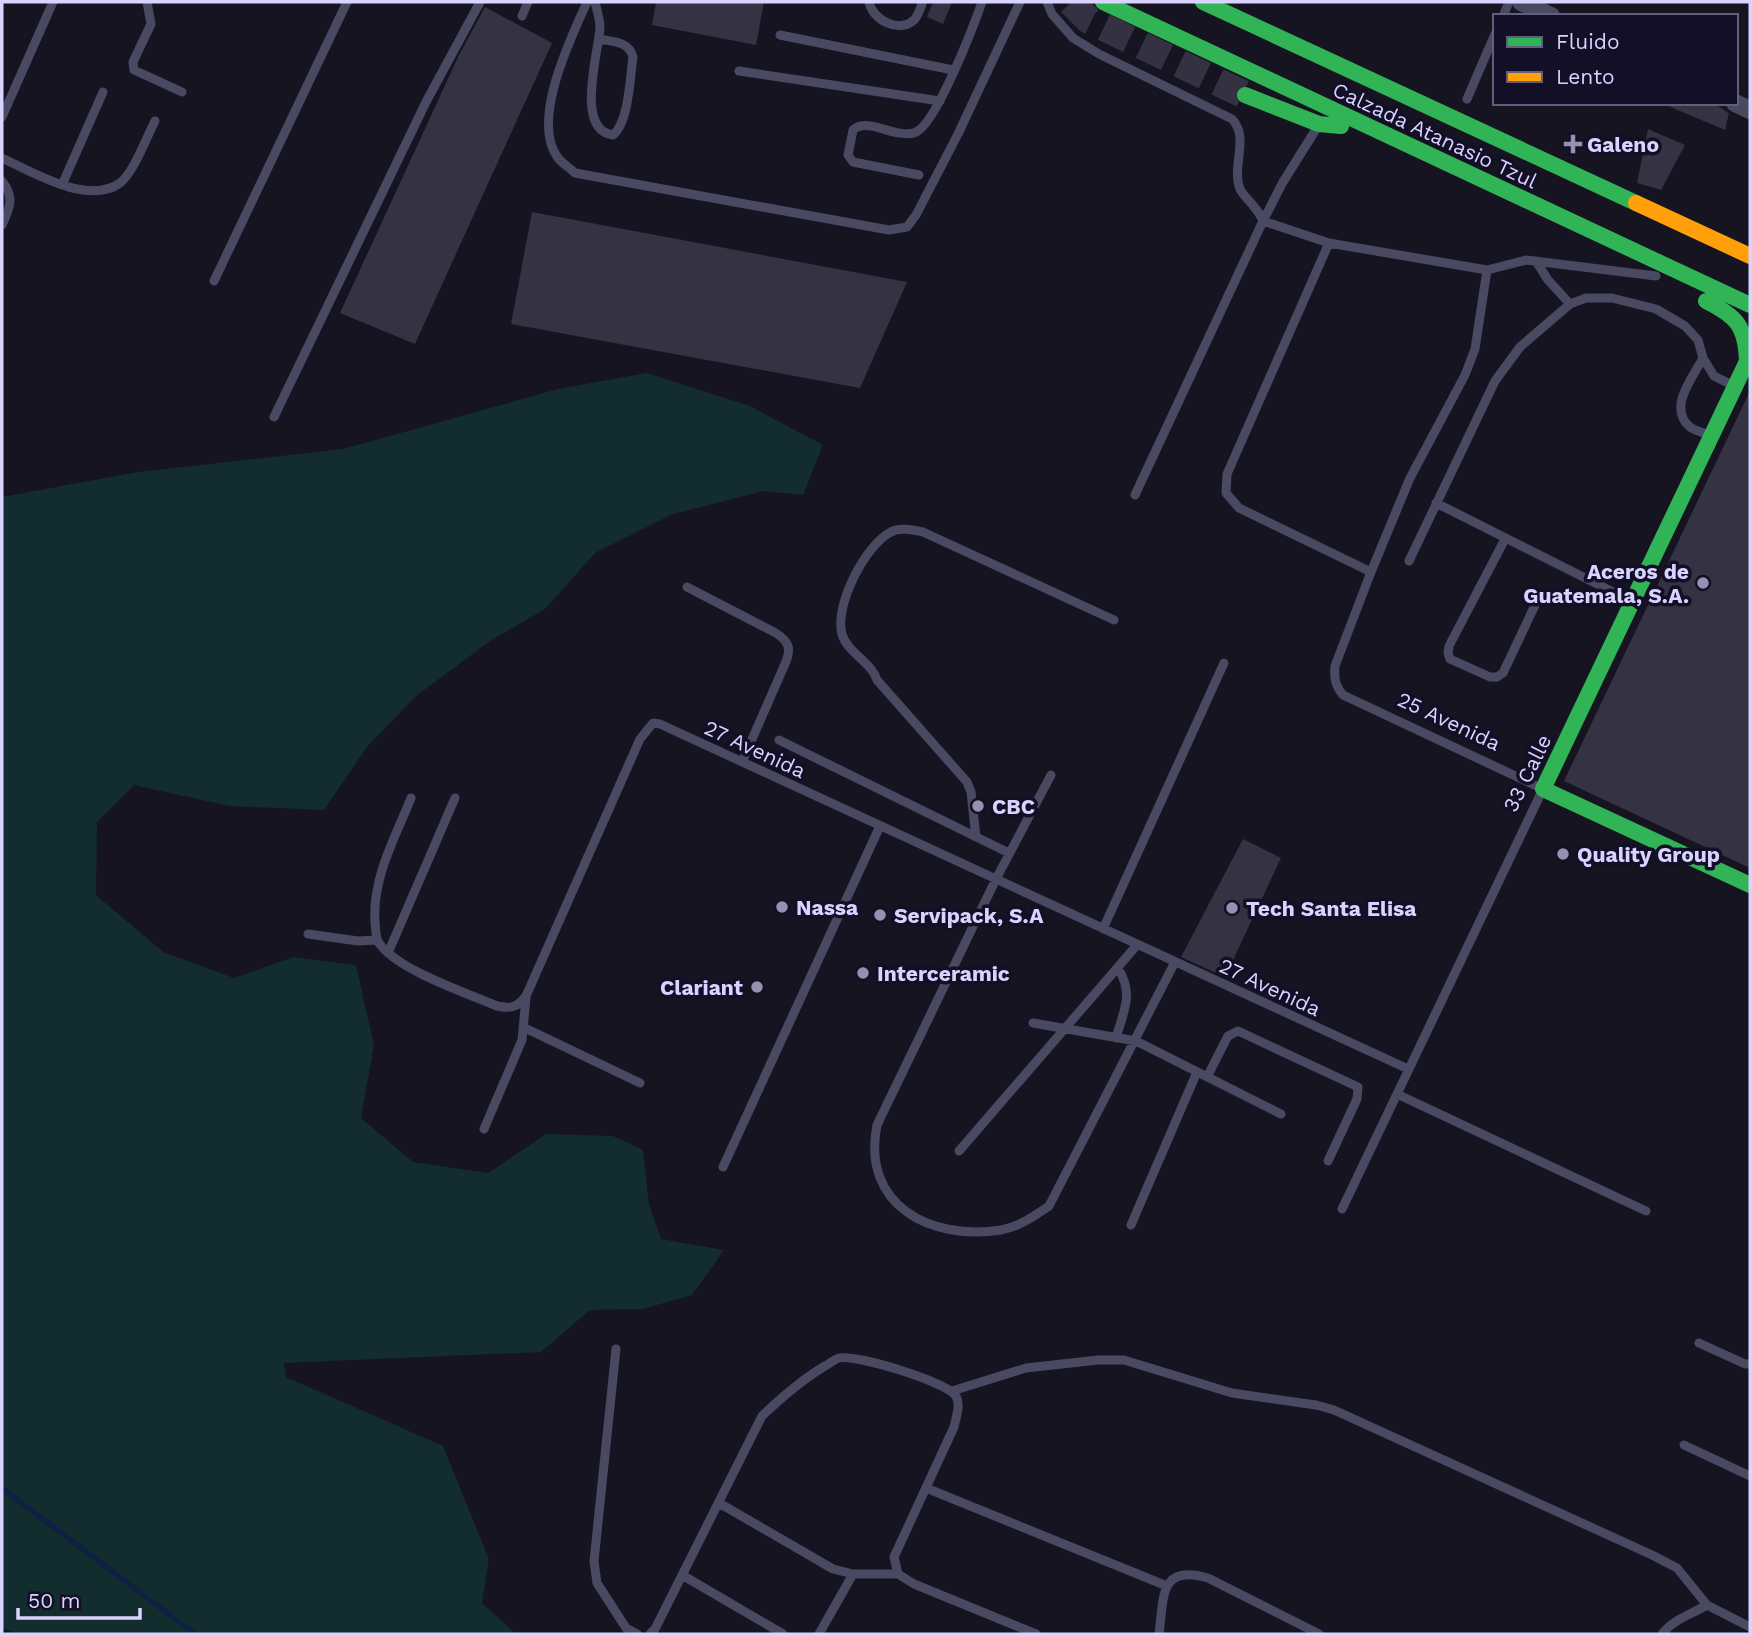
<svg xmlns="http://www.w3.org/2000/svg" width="1752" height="1636" font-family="'Work Sans',sans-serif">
<rect width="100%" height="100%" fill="#161421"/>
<path fill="#132c2d" d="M647 373 750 406 823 445 803 495 764 491 673 514 595 553 545 609 490 641 416 696 367 747 324 810 229 806 134 785 97 822 96 895 163 952 234 978 293 957 356 965 374 1045 361 1118 413 1162 488 1173 546 1134 613 1136 643 1150 649 1205 661 1239 724 1250 692 1295 643 1309 590 1310 541 1352 284 1363 286 1377 443 1446 489 1559 482 1603 516 1634H18L2 1628V497L138 472 343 449 558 389Z"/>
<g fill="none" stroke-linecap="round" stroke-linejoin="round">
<path stroke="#0d2144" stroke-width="5" d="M2 1488 195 1634"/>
</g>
<path fill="#343243" d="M656 2H764L756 45 652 25Z
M933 2H952L943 24 927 17Z
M485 7 552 43 415 344 340 313 459 55Z
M1661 103H1713L1729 113 1725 130Z
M1648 129 1685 145 1661 190 1637 183Z
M532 212 907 282 860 388 511 324Z
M1750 391V868L1564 781Z
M1243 839 1281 858 1225 977 1181 957Z"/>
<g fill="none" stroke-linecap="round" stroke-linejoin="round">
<path stroke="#333142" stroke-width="28" stroke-dasharray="28 14" stroke-linecap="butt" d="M1071 2 1089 20 1245 95"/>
<path stroke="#4a4962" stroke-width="9" d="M147 2 151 24 133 62 134 70 182 92
M587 2C571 38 530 121 558 158 563 164 570 168 575 173L889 230 907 227 916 215 958 134 1020 2
M595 2C597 11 600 19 600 28 598 55 575 130 613 135 629 122 630 77 633 57 629 41 613 42 599 39
M869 2C872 19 898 34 914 20 918 16 920 9 922 4
M1047 2 1052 14 1073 38 1099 54 1232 119C1250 138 1231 166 1240 189 1245 199 1257 206 1263 221L1329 243 1487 270 1526 260 1656 276
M522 16 528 2
M1503 16 1509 2
M780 35 953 70
M739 71 940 101
M1467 99 1495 34
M2 117 53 2
M2 158C32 172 88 206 120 183 134 172 146 138 155 121
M919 175 853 162 848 155 853 130C866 119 886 132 900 133 904 134 913 134 916 132 936 124 974 25 982 2
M2 181C15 197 10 208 2 225
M62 185 103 92
M1329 243 1227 474 1226 493 1239 508 1371 572 1410 478 1465 375 1475 349 1487 270
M1536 261 1548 280 1570 304
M214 281 347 2
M1703 358C1693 377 1667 408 1690 427 1695 431 1704 433 1710 435
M274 417 426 102 480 2
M1135 495 1263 221 1283 182 1318 126
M1436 503 1629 600
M1505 539 1449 646 1448 653 1450 659 1490 677H1497L1503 673 1536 603
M1409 561 1495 381 1520 347 1570 304 1586 298H1612L1656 309 1685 326 1698 340 1703 358 1714 376 1732 385
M687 587 774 632C789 641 792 648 785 664L742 762
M779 740 1009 853
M1051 775 996 879 877 1125C861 1205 930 1241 1001 1230 1019 1227 1034 1216 1049 1206L1175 962
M411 798C395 838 372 878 375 922 376 929 375 937 379 943 397 970 467 993 497 1006 511 1009 518 1007 526 996L640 739 653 723 660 724 1408 1069
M976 837 971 792 967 782 877 680C871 661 847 653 842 634 834 606 865 545 891 532 900 527 913 530 923 532L1114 620
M1103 929 1224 663
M308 934 358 941 377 940
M388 953 455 798
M1033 1023 1136 1041 1281 1114
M525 1028 640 1083
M1116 1038C1124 1010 1134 994 1118 968
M1207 1077 1228 1036 1238 1031 1358 1087 1357 1099 1328 1161
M1397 1094 1646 1211
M484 1129 522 1040 526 998
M959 1151 1137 945
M723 1167 880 826
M1342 1209 1543 789 1343 695C1335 685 1334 679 1335 666L1371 572
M1131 1225 1197 1072
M1699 1343 1745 1364H1750
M616 1349 594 1561 597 1583 626 1628 637 1634
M952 1391 1026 1368 1098 1360H1124L1232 1393 1316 1405 1334 1410 1652 1555 1677 1568 1707 1605
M1684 1445 1750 1476
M926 1488 1167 1586
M719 1503 833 1569 853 1574H898
M682 1575 783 1634
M650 1634 655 1629 762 1416C782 1397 801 1380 825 1366 829 1364 835 1359 839 1358 856 1354 947 1382 956 1396 961 1405 956 1417 954 1427L894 1557 898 1574 914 1584 1036 1634
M819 1634 853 1574
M1159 1634C1164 1597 1159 1564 1208 1578L1319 1634
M1662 1634C1674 1619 1690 1615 1707 1605L1750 1627"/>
<path stroke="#4a4962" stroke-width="18" d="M1521 2 1551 16
M1735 103 1750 110"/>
<path stroke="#30b455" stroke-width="16" d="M1103 2 1750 305
M1203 2 1636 203
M1245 95 1319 124 1341 126
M1706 301C1737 316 1746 327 1747 362
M1750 355 1543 789 1750 885"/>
<path stroke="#ff9f0a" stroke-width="16" d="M1636 203 1750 256"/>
</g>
<g fill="#9591b1" stroke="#130f26" stroke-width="2.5">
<path d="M1569.5 133.5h7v7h7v7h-7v7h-7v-7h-7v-7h7z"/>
<circle cx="1703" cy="583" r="7"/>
<circle cx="978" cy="806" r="7"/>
<circle cx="1563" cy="854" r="7"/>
<circle cx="782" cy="907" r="7"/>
<circle cx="1232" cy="908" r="7"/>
<circle cx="880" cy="915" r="7"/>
<circle cx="863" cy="973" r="7"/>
<circle cx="757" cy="987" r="7"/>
</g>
<g text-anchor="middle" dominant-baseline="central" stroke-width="7" stroke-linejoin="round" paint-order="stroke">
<g font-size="21" fill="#d9d4ff" stroke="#130f26">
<text transform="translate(1435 135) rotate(25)">Calzada Atanasio Tzul</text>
<text transform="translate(1449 721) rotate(25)">25 Avenida</text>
<text transform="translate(755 749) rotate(25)">27 Avenida</text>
<text transform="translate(1527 773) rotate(-64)">33 Calle</text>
<text transform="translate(1270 987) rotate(25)">27 Avenida</text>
</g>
<g font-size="21" font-weight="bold" fill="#d9d4ff" stroke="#130f26" text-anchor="start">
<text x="1587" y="144">Galeno</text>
<text x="1689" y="571" text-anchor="end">Aceros de<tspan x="1689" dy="24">Guatemala, S.A.</tspan></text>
<text x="992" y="806">CBC</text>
<text x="1577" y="854">Quality Group</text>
<text x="796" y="907">Nassa</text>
<text x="1246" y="908">Tech Santa Elisa</text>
<text x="894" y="915">Servipack, S.A</text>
<text x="877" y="973">Interceramic</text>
<text x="743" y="987" text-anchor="end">Clariant</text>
</g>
</g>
<rect width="1752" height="1636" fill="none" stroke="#d9d4ff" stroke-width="7"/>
<rect x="1493" y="14" width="245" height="91" fill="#130f26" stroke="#625e7d" stroke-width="2"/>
<rect x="1507" y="37" width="35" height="10" fill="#30b455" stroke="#625e7d" stroke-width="2"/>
<text x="1556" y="49" font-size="21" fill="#d9d4ff">Fluido</text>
<rect x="1507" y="72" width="35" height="10" fill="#ff9f0a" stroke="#625e7d" stroke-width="2"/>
<text x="1556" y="84" font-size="21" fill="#d9d4ff">Lento</text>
<path d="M18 1608v10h122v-10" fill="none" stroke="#d9d4ff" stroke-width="3.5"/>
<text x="28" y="1608" font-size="21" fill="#d9d4ff" stroke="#130f26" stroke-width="5" paint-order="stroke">50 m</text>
</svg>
